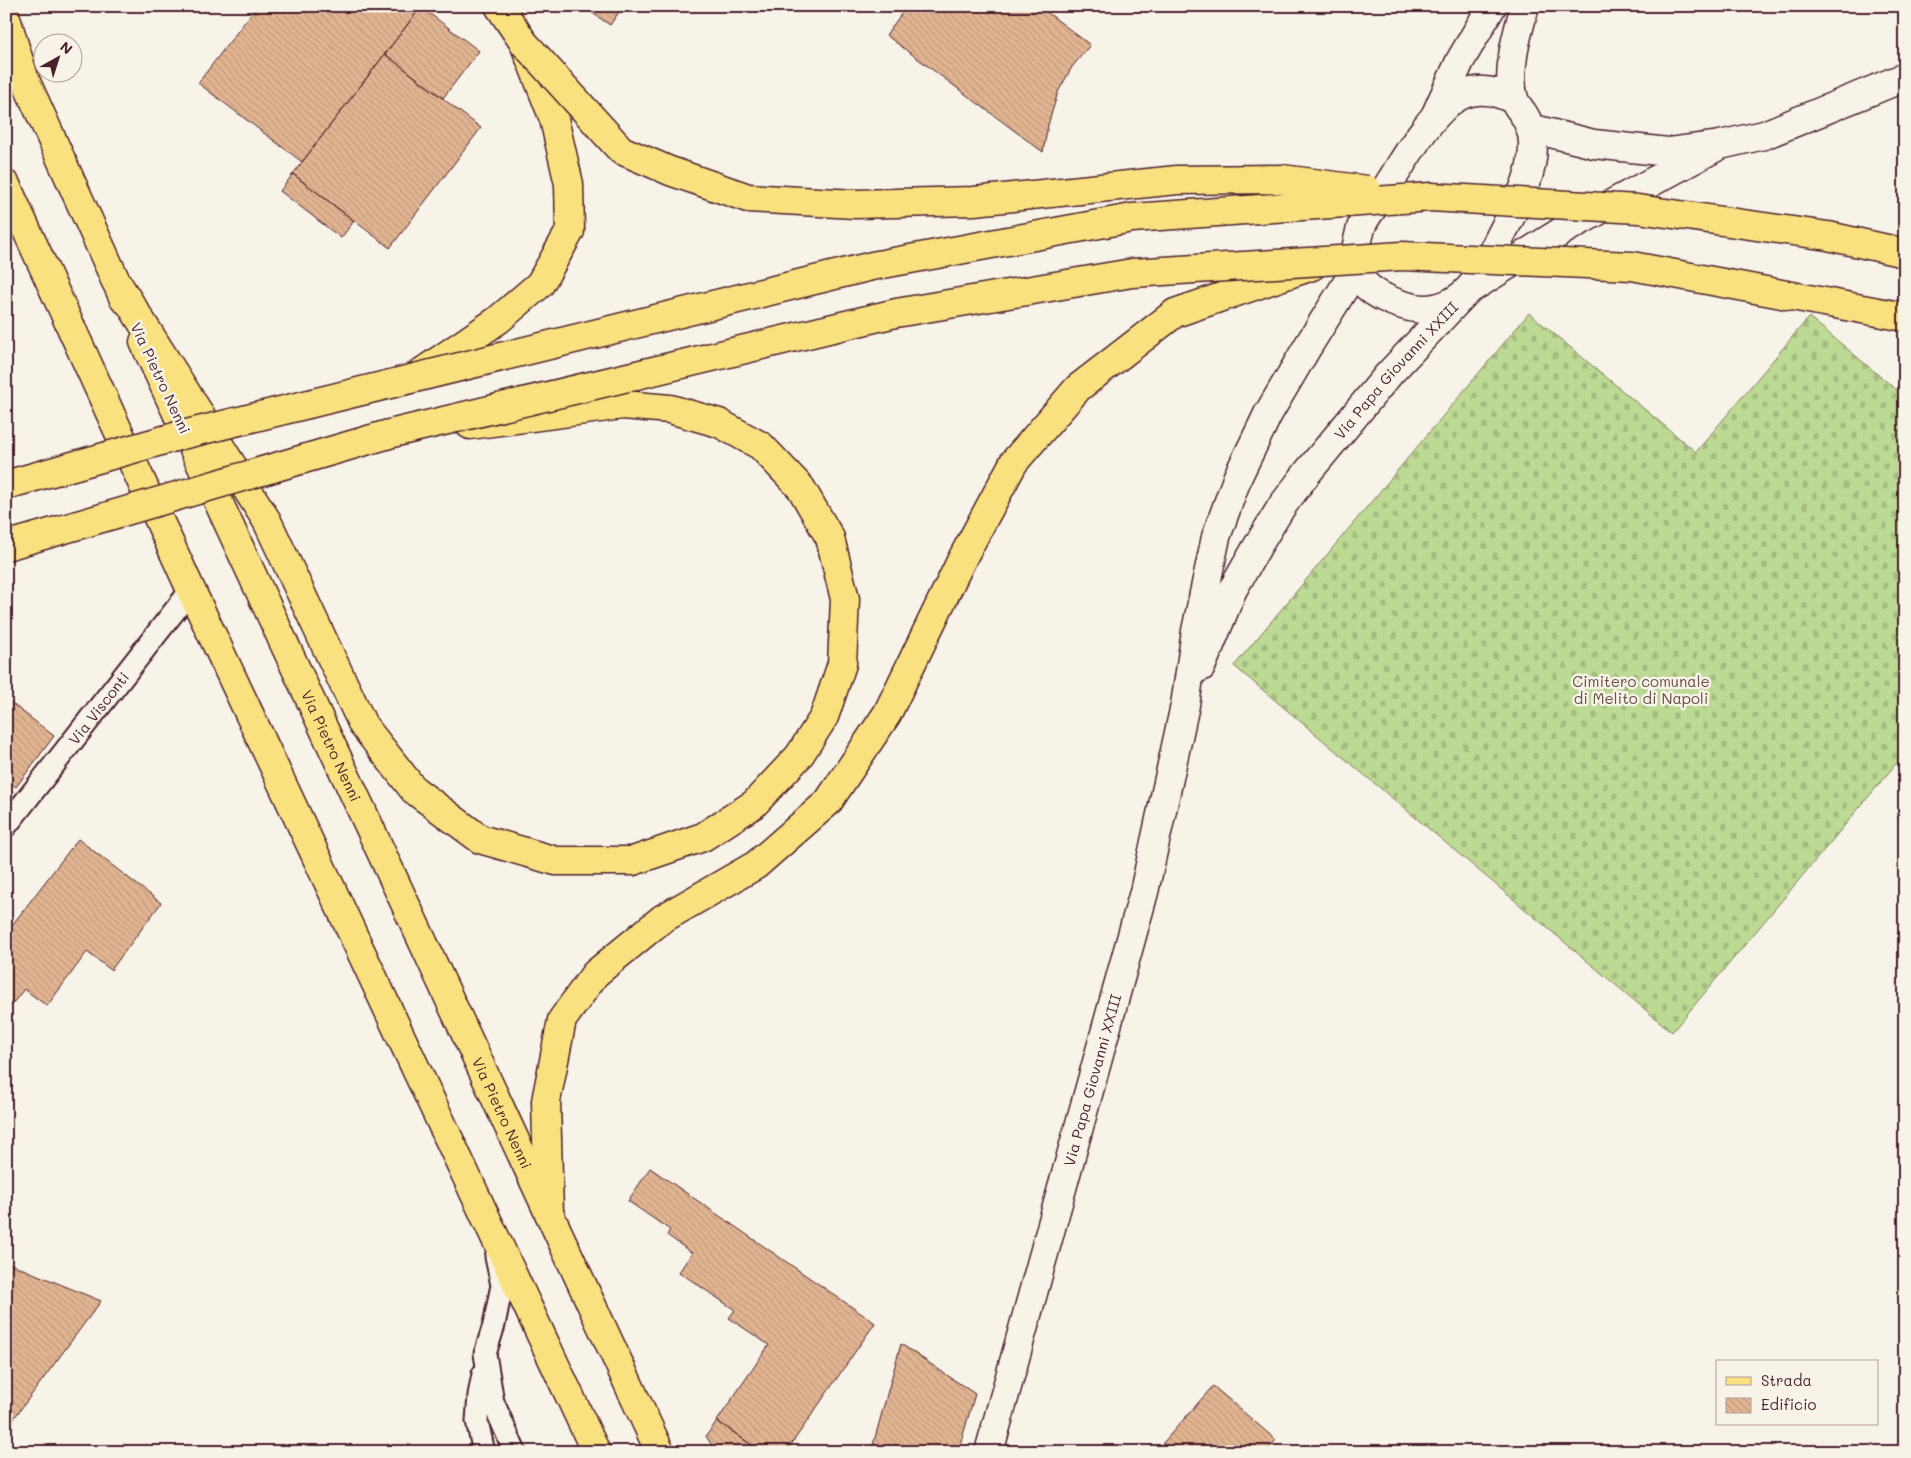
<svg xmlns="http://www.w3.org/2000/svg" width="1911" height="1458" font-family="Mali,sans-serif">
<defs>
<pattern id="cemetery-stones" width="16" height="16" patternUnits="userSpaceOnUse" patternTransform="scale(1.25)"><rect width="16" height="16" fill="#bcda93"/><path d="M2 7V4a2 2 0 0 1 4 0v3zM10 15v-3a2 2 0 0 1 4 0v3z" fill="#a3bb7f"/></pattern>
<pattern id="building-back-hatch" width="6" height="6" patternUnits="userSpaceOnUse" patternTransform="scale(1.25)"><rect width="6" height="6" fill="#e1b592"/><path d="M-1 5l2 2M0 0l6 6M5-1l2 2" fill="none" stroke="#c39b7e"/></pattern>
</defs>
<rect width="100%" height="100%" fill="#f7f3e8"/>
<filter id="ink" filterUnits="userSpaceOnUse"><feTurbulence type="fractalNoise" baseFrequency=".02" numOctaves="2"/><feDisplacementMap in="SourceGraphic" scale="10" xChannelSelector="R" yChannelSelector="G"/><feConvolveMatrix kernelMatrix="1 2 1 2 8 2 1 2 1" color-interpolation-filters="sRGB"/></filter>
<g filter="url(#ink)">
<path fill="url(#cemetery-stones)" stroke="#837c5f" d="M1529 313 1696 452 1809 317 1905 397V753L1672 1032 1234 666Z"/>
<path fill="url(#building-back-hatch)" stroke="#4a1f2b" d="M257 6H408L417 12 302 162 198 83Z
M582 6H623L610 25Z
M907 6H1039L1090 45 1072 67 1058 92 1048 125 1043 152 886 35Z
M421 7 479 51 443 98 385 54Z
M385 54 481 128 390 248 293 174Z
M293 174 354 221 341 238 280 191Z
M6 699 54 736 16 787 6 779Z
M78 839 161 903 111 970 87 952 47 1006 24 989 6 1012V933Z
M650 1168 875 1323 786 1452H762L717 1421 769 1345 729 1318 735 1310 679 1272 692 1253 667 1235 670 1230 628 1201Z
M6 1262 101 1301 6 1429Z
M901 1344 975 1394 958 1452H871Z
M1213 1386 1276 1440 1266 1452H1155Z
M717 1421 762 1452H716L706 1436Z"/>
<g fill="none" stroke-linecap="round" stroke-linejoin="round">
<g stroke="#4a1f2b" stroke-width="25">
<g id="lane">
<path id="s1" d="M6 826 191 590"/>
<path d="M496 1257 502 1285 494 1325 485 1354 493 1402 515 1452"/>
<path d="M483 1374 479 1395 477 1421 484 1452"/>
</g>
</g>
<g stroke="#4a1f2b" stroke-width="31">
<g id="street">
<path d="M1514 100C1493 89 1471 86 1450 102 1424 122 1400 168 1381 196 1375 206 1364 217 1361 228 1356 246 1351 267 1363 282 1375 297 1405 308 1424 309 1441 309 1456 302 1468 290 1482 275 1490 257 1499 239 1514 209 1534 178 1533 143 1533 134 1529 123 1524 115 1521 110 1516 105 1514 99 1506 71 1517 34 1525 6"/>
<path d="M1436 114 1460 61 1492 6"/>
<path d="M1530 128 1594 144 1668 152 1720 145 1764 135 1905 77"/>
<path id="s2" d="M1201 667 1233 589 1257 547 1282 506 1307 473 1389 374 1467 291 1567 228 1720 145"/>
<path id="s3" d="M989 1452 1144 892 1185 705 1196 631 1216 537 1238 476 1268 414 1308 346 1356 269"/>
</g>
</g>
<g stroke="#4a1f2b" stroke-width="31">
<g id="primary">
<path d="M13 53 124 299"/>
<path d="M6 185 191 590 596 1452"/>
<path id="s4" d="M144 342 660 1452"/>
</g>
</g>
<g stroke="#4a1f2b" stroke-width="31">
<path id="highway" d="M6 18 23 74
M114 278 267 521 363 725 414 790 480 839 556 861H633L703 837 754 804 799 756 824 717 842 664 845 599 830 538 801 488 761 446 719 423 670 409 623 405 470 425
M415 377 498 320 540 284 570 231 569 184 554 119 524 43 499 6
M549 1213 546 1101 562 1020 595 974 662 919 756 865 828 802 887 714 962 559 1014 462 1078 388 1175 313 1312 266"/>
</g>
<use href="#lane" stroke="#f7f3e8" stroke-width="21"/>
<use href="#street" stroke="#f7f3e8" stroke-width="28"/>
<use href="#primary" stroke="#fae180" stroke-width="28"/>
<use href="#highway" stroke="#fae180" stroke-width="28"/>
<g stroke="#4a1f2b" stroke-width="31" stroke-linecap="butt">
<path id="highway-bridge" d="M524 43 621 150 670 171 748 198 855 204 974 201 1177 180 1282 179 1367 190
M6 485 178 436 872 266 1132 218 1431 197 1638 209 1828 236 1905 253
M6 546 389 434 896 313 1132 273 1402 256 1632 266 1905 317"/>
</g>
<use href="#highway-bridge" stroke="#fae180" stroke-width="28"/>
</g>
</g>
<g text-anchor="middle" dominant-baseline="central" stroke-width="5" stroke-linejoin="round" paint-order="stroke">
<g font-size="15" fill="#4a1f2b" stroke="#f7f3e8">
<text stroke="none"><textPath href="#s2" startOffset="358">Via Papa Giovanni XXIII</textPath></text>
<text transform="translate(161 378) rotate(65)">Via Pietro Nenni</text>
<text stroke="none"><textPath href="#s1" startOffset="150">Via Visconti</textPath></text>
<text stroke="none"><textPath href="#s4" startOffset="445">Via Pietro Nenni</textPath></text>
<text stroke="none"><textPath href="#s3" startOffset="386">Via Papa Giovanni XXIII</textPath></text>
<text stroke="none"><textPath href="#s4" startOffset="850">Via Pietro Nenni</textPath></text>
</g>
<g font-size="15" fill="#664e45" stroke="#f7f3e8">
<text x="1641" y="681">Cimitero comunale<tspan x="1641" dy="17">di Melito di Napoli</tspan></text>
</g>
</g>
<rect width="1911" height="1458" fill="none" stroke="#f7f3e8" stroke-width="25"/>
<rect x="12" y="12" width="1886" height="1433" fill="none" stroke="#4a1f2b" stroke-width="2" filter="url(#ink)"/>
<rect x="1716" y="1360" width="162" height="65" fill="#f7f3e8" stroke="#b29e9c"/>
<rect x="1726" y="1377" width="25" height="8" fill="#fae180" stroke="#b29e9c"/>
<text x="1761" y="1386" font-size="15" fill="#4a1f2b">Strada</text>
<rect x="1726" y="1398" width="25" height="15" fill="url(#building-back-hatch)" stroke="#b29e9c"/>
<text x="1761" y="1410" font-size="15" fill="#4a1f2b">Edificio</text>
<g transform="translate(58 58) rotate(39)"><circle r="24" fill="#f7f3e8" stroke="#b29e9c"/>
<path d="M0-4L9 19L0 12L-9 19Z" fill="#4a1f2b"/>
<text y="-8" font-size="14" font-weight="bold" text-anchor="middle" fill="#4a1f2b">N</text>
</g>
</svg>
